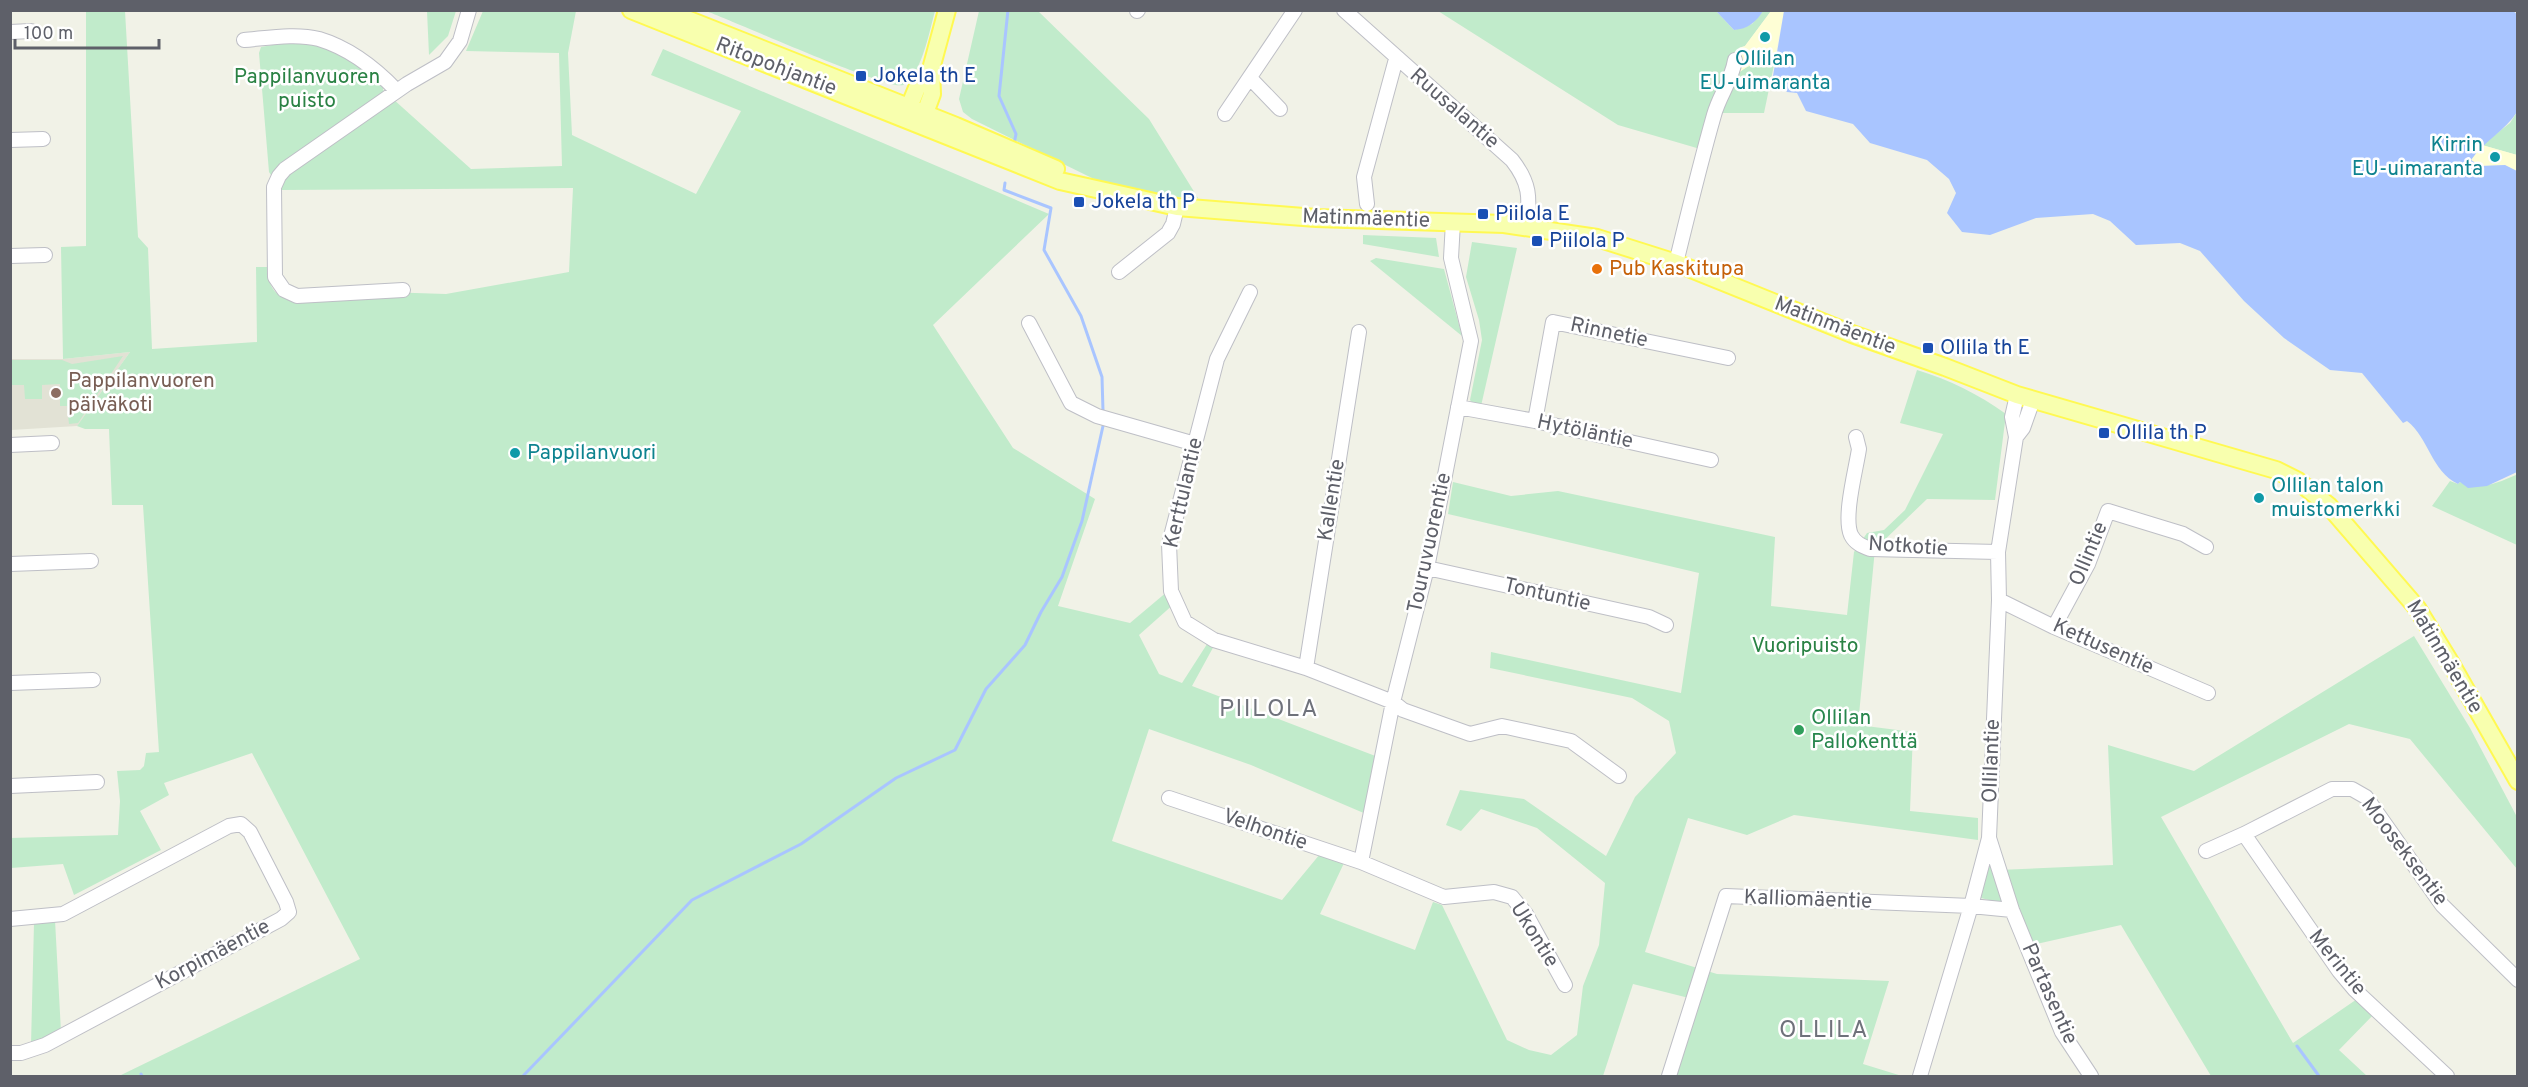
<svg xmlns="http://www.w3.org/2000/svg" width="2528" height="1087" font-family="Overpass,sans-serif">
<rect width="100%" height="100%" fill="#f1f2e7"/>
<path fill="#e2e2d5" d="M130 352 77 426 11 430 10 359H63Z"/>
<path fill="#c1ebcb" d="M86 11H125L138 237 148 248 152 349 257 342 256 267H268C268 284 272 293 288 300L292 289 446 294 569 272 573 188 281 190 269 172 259 53 261 47C280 44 299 40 318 44 341 49 363 68 383 81V90L471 169 562 166 559 53 466 51 483 11H576L568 53 572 135 696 194 741 111 651 75 663 49 1049 214 933 325 1013 448 1095 499 1058 606 1130 623 1168 591 1175 603 1139 635 1159 674 1182 683 1209 641 1215 644 1192 686 1378 757 1366 814 1251 765 1149 729 1112 841 1282 900 1320 854 1344 863 1320 914 1415 950 1433 902 1442 905 1507 1040 1529 1050 1551 1055 1577 1035 1583 986 1599 945 1605 883 1537 828 1481 809 1461 831 1446 825 1460 790 1524 799 1606 856 1635 797 1676 753 1669 721 1632 698 1490 668 1491 652 1681 693 1699 573 1448 514 1453 482 1511 496 1558 491 1775 537 1771 606 1847 615 1854 552 1867 533 1884 530 1905 510 1943 434 1900 423 1917 370C1950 380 1978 394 2006 414L1995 500 1927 499 1875 549 1858 725 1913 732 1910 811 1978 818V840L1794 815 1747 835 1688 818 1645 952 1717 974 1889 981 1863 1064 1902 1076H1674L1697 1000 1633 984 1603 1076H119L360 959 252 753 164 783 169 795 140 811 161 850 74 895 63 864 11 868 10 838 118 835 120 801 117 771 140 770 144 766 146 753 159 752 143 505H112L109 429H85L77 426 130 352 63 359 61 247 86 246Z
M427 11H456L448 36 429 55Z
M706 11H935C930 29 921 77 903 85 890 91 731 20 706 11Z
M979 11H1038L1149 119 1198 198 1153 196 1096 180 972 119 963 112 959 99Z
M1438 11H1716L1734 30 1752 24 1763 11H1771L1745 46 1739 48 1741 55 1737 74C1751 63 1757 61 1774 65L1764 113H1719L1707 151 1618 125Z
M2517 112V155L2482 145 2510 123Z
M1363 235 1436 238 1439 257 1363 244Z
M1472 242 1517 248 1481 406H1475L1470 400 1482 340 1479 320 1466 277Z
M1376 258 1444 269 1462 336 1370 261Z
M123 356 78 423 69 424 67 406H60V384L42 385V399H25L24 385H11V360H62L72 364Z
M2516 475 2517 545 2432 506 2450 481 2458 484 2460 482C2480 491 2497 483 2516 475Z
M2414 636 2470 728 2517 817V869L2410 739 2349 724 2161 817 2293 1043 2360 997 2376 1012 2339 1050 2367 1076H2211L2121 925 2027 946 1999 870 2113 865 2108 745 2194 771Z
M1991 858 2005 904 1981 898Z
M55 920 61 1032 31 1045 34 923Z"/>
<path fill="#fefed5" d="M1771 11H1784L1774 65C1756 61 1750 64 1736 75L1740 63 1739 48 1745 46Z
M2482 145 2517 155V171L2505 165 2481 166 2471 160Z"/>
<path fill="#a9c5ff" d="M1716 11H1763C1756 22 1748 29 1734 30Z
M1784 11H2513L2518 15 2517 112C2505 131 2484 141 2471 160L2480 166 2505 165 2517 171V472L2487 486 2468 488 2460 482 2458 484C2431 471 2429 438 2407 421L2403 423 2362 373 2330 370 2284 338 2244 301 2200 251 2180 243 2136 245 2110 221 2093 214 2036 218 1990 235 1962 232 1947 213 1956 193 1949 179 1927 160 1870 143 1853 124 1806 111 1797 93 1787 92 1773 76Z"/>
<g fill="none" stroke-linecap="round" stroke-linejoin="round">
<path stroke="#a9c5ff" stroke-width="3" d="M1008 10 999 96 1016 134 1014 144
M1005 183 1004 190 1051 208 1044 250 1081 316 1102 377 1103 411
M2297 1046 2319 1076
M141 1074 142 1076
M523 1076 692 900 801 844 896 778 955 750 986 689 1025 645 1041 612 1062 577 1082 521 1103 426"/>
<g stroke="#bebfc6" stroke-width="16">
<path id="minor" d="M1344 10 1512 160C1530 183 1530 197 1527 226
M1137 11 1138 10
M10 32 31 31
M244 40C268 38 296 33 319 39 349 48 376 69 397 91
M1250 78 1280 109
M1225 114 1295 10
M10 140 43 139
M1367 204 1364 177 1396 59
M10 256 45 255
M1676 263C1688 214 1700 164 1714 115 1719 96 1732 80 1735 60
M1119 272 1168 233 1173 224 1177 207
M403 290 297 296 284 290 275 277 274 187 279 176 285 169 407 84 445 62 460 41 469 10
M1250 292 1217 359 1169 544 1171 591 1185 622 1214 640 1306 668 1393 702 1403 710 1470 734 1502 726 1571 741 1619 776
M1029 323 1071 403 1097 416 1195 444
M1458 407 1535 421 1711 460
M1535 421 1553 322 1728 358
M1856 437 1859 449C1856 469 1843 517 1851 535 1855 543 1862 546 1870 549L1998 552
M2016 437 2023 428 2033 400
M10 445 52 443
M10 564 91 561
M1427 568 1649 617 1666 625
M1999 600 2054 627 2208 693
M2054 627 2088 564 2108 511 2183 534 2206 547
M1306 668 1359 332
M10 683 93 680
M10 786 97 782
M1169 798 1361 862 1444 897 1494 892 1512 897 1526 914 1565 985
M2244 834 2339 971 2355 990 2447 1076
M1989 838 2012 910 2062 1032 2091 1076
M2206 851 2244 834 2332 789H2352L2366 797 2442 905 2518 980
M1361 862 1393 702 1427 568 1471 341 1451 258 1453 222
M10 919 63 914 229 826 241 824 250 832 286 902 289 912 281 919 45 1045 21 1053H10
M1669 1076 1726 896 1971 906 2012 910
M1920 1076 1971 906 1989 838 1999 600 1998 552 2016 437 2012 417 2017 395"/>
</g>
<g stroke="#fff952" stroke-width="20">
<path id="major" d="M631 10 1060 181 1177 207 1316 218 1504 224 1597 238 1676 263 1852 334 1945 367 2017 395 2276 470 2298 481 2329 506 2417 608 2450 662 2518 781
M664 10 956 126 1056 169
M905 117 919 83 931 69 947 10
M921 124 932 94 931 69"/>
</g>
<use href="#minor" stroke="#fff" stroke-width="14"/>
<use href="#major" stroke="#f8ffae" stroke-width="16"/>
</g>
<g fill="#0f9aa8" stroke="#fff" stroke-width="2">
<circle cx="1765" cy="37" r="6"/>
<circle cx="2495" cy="157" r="6"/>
<circle cx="515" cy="453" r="6"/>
<circle cx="2259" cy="498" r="6"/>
</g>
<g fill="#1a4fb4" stroke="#fff" stroke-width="2">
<rect x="855" y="70" width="12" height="12" rx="3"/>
<rect x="1073" y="196" width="12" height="12" rx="3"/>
<rect x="1477" y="208" width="12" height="12" rx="3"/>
<rect x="1531" y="235" width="12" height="12" rx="3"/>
<rect x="1922" y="342" width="12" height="12" rx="3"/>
<rect x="2098" y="427" width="12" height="12" rx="3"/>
</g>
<circle fill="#e8710a" stroke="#fff" stroke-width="2" cx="1597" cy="269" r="6"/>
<circle fill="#8d6e63" stroke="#fff" stroke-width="2" cx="56" cy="393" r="6"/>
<circle fill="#2e9e5b" stroke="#fff" stroke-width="2" cx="1799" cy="730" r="6"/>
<g text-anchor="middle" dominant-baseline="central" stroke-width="5" stroke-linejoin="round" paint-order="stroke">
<g font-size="21" fill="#0d838f" stroke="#fff" text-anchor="start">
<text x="1765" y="59" text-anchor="middle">Ollilan<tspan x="1765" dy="24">EU-uimaranta</tspan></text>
<text x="2483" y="145" text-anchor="end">Kirrin<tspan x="2483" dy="24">EU-uimaranta</tspan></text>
<text x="527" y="453">Pappilanvuori</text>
<text x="2271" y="486">Ollilan talon<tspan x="2271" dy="24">muistomerkki</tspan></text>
</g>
<g font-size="21" fill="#5e6069" stroke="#fff">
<text transform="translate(776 67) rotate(21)">Ritopohjantie</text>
<text transform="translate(1454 109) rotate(41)">Ruusalantie</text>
<text transform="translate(1366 219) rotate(2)">Matinmäentie</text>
<text transform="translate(1835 326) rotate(21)">Matinmäentie</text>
<text transform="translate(1609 333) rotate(12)">Rinnetie</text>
<text transform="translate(1585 432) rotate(12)">Hytöläntie</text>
<text transform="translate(1184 493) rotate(-77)">Kerttulantie</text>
<text transform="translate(1332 500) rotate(-81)">Kallentie</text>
<text transform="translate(1430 543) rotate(-78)">Touruvuorentie</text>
<text transform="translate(1908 547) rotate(4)">Notkotie</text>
<text transform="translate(2089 554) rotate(-67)">Ollintie</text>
<text transform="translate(1547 595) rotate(13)">Tontuntie</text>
<text transform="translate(2103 647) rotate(24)">Kettusentie</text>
<text transform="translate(2444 657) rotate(59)">Matinmäentie</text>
<text transform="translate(1992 761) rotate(-88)">Ollilantie</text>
<text transform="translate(1265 830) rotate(19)">Velhontie</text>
<text transform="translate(2404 852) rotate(53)">Mooseksentie</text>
<text transform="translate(1808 900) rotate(2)">Kalliomäentie</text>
<text transform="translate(1534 935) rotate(58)">Ukontie</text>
<text transform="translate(213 955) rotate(-28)">Korpimäentie</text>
<text transform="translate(2337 963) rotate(51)">Merintie</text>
<text transform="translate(2049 994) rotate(66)">Partasentie</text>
</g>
<g font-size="21" fill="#164399" stroke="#fff" text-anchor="start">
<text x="873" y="76">Jokela th E</text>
<text x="1091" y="202">Jokela th P</text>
<text x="1495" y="214">Piilola E</text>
<text x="1549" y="241">Piilola P</text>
<text x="1940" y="348">Ollila th E</text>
<text x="2116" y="433">Ollila th P</text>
</g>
<g font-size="21" fill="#2a8244" stroke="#fff">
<text x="307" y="77">Pappilanvuoren<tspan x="307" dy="24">puisto</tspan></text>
<text x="1805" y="646">Vuoripuisto</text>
</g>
<g font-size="21" fill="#c56008" stroke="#fff" text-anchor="start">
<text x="1609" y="269">Pub Kaskitupa</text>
</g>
<g font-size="21" fill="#785e54" stroke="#fff" text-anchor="start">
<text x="68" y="381">Pappilanvuoren<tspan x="68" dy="24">päiväkoti</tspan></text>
</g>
<g font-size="21" fill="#27864d" stroke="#fff" text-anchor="start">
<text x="1811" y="718">Ollilan<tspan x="1811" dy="24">Pallokenttä</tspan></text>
</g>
<g font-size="24" letter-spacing="1.5" fill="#6f727b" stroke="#fff">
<text x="1269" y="710">PIILOLA</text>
<text x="1824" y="1031">OLLILA</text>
</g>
</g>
<rect width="2528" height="1087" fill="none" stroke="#5e6069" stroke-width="24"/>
<path d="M15 39v9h144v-9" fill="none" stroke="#5e6069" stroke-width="3"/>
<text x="24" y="39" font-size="18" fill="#5e6069" stroke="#ffffff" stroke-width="4.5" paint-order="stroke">100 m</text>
</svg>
